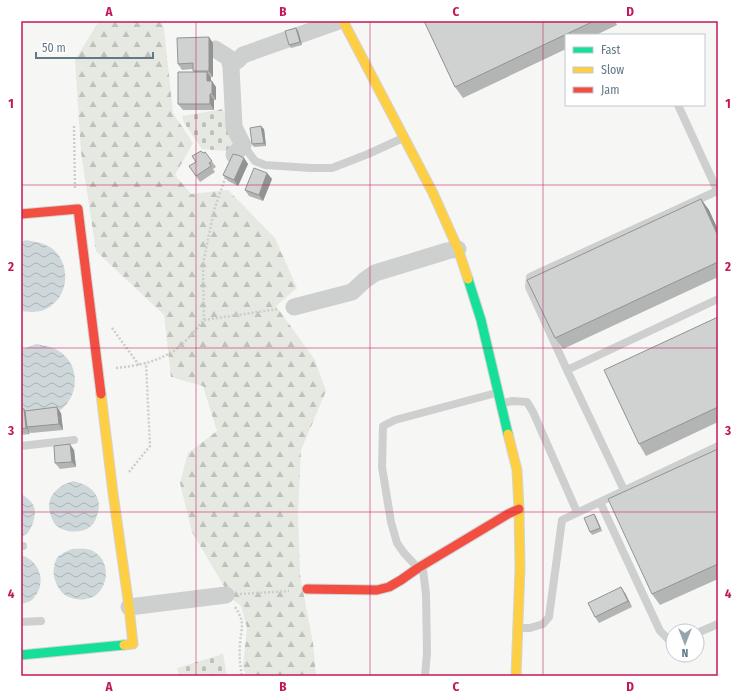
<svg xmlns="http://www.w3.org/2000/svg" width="739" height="697" font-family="'Fira Sans Condensed',sans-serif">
<defs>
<pattern id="forest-firs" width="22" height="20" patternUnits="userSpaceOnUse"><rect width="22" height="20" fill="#e6e9e2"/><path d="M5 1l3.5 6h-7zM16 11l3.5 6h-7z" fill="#bec2bd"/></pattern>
<pattern id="cemetery-stones" width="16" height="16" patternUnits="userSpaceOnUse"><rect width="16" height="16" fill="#e6e9e2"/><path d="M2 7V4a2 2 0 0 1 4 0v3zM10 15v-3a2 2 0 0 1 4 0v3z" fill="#bec2bd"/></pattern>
<pattern id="water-waves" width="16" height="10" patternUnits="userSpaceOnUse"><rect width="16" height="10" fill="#ced7d9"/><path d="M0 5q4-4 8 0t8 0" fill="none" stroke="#abb3b6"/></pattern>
</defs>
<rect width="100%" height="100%" fill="#f6f6f4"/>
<path fill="url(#forest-firs)" d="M99 21H161L164 28 173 113 193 143 175 175 191 194 228 190 275 238 297 288 276 306 315 360 326 391 301 450 298 513 300 575 313 643 316 676H246L243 666 247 628 241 606 231 598 192 532 180 483 188 453 217 431 203 386 171 377 164 315 96 251 81 152 75 60Z"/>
<path fill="url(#cemetery-stones)" d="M223 109 235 147 226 151 202 149 184 123 182 116Z
M223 654 227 676H179L177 668Z"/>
<path fill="url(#water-waves)" d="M26 240C36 242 47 243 55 251 69 265 69 291 53 304 51 306 48 308 46 309 38 313 29 312 21 311V242Z
M36 344C46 346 56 347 64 355 85 374 74 413 45 416 38 417 28 412 21 410V350Z
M73 481C77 482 81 483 85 485 97 491 102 503 97 515 96 519 94 524 91 526 81 535 59 533 53 521 43 500 53 488 73 481Z
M21 494C26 497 32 501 34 507 37 515 32 528 27 534 25 535 23 536 21 537Z
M72 549C79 549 87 548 93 551 106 558 109 574 103 586 102 588 100 592 98 593 89 603 67 601 60 590 57 586 55 581 54 576 53 571 54 563 57 558 60 554 67 551 72 549Z
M21 555C41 561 47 584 33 599 30 602 25 603 21 604Z"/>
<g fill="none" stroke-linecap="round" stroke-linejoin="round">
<g stroke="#d2d4d4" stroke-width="11">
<path id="fast" d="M468 279 481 320 508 434
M21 655 124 645"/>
</g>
<g stroke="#d2d4d4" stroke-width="11">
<path id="slow" d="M343 21 433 193 458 249 468 279
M101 394 113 493 129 607 133 644 124 645
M508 434 517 470 519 509 520 568 516 676"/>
</g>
<g stroke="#d2d4d4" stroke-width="11">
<path id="jam" d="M21 214 78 209 101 394
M307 589 377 590 389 587 401 580 418 568 508 514 519 509"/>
</g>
<path stroke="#cccdce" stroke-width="2.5" stroke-dasharray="2 2" stroke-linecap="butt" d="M74 126 75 190
M204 320 278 309
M112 328 139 365
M116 368C135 366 153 363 170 353 181 348 195 330 204 320L203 264 214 210 226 176
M129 472 150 446 146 363
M240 594 289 591
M235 607C246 623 241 627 240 644 239 655 240 665 242 676"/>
<path stroke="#cecfcf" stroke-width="8" d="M678 105 718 192
M243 145 255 161 265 165 311 168H332L368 154 403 138
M567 370 529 287 530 277 717 191
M502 403 513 401 527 402 533 412 577 512
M21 446 74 440
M624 490 567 370 718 299
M600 502 660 631 670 641H673
M21 546H23
M21 622 41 621
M519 628H530L543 624 549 617 562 520 718 446
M697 633 718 624
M425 676 427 653 426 594 423 570 418 568 404 553 397 543 391 522 382 467 383 426 395 420 496 393"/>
<path stroke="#cecfcf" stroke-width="17" d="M215 49 229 58 231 67 234 127 243 145 234 155
M237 61 243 55 339 21
M294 307 352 292 365 280 375 273 447 251 458 249
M129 607 226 595"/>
<use href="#fast" stroke="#16e098" stroke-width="9"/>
<use href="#slow" stroke="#ffcf43" stroke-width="9"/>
<use href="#jam" stroke="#f24e42" stroke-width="9"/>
</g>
<path fill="#b3b5b5" d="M424 21H615L617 25 596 35H566V49L463 98 455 87Z
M296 28 298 31 302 45 291 48 289 45Z
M213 43V77H211V81L216 87V100H214V110H183L178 104 194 72 193 69 182 70 178 64Z
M264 129 266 146 254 147 252 144Z
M205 152 216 167 213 169 215 172 200 182 189 166 196 162 203 153Z
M244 158 248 164 238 186 228 181 223 175Z
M267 173 272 179 263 201 249 196 245 190Z
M701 199 709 210 718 230V277L563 349 555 338Z
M718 317V422L646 456 639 444Z
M21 409H24L25 411 61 413 63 430 31 433 29 431 30 434 21 435Z
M718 449V579L660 605 652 594Z
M74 450 76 467 60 469 55 463Z
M594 514 596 517 602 531 592 535 590 532Z
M625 593 632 607 599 623 595 617Z"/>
<path fill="#929393" d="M296 28 298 31 302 45 300 42Z
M209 37 213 43V77L209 71Z
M207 72 211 78V87L207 81Z
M212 81 216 87V100L212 94Z
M210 94 214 100V110L210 104Z
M261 126 264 129 266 146 264 143Z
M244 158 248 164 238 186 234 180Z
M267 173 272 179 263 201 259 195Z
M701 199 709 210 718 230V236Z
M57 407 61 413 63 430 59 424Z
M24 409 28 415 27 427 29 431 30 434 26 428Z
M70 444 74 450 76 467 72 462Z
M594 514 596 517 602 531 600 528Z
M621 587 625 593 632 607 628 601Z"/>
<path fill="#d0d2d2" stroke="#929393" d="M424 21H594L455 87Z
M296 28 300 42 289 45 285 31Z
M209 37V71H193V63L178 64 177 38Z
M178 72H207V81H212V94H210V104H178Z
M261 126 264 143 252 144 250 128Z
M201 151 203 153 205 152 212 161 209 163 211 166 196 176 189 166 196 162 192 156Z
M233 154 237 155H238L244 158 234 180 223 175Z
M254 168 267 173 259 195 245 190Z
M701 199 718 236V262L555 338 527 280Z
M718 317V407L639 444 604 370Z
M57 407 59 424 27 427 25 411Z
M21 409H24L26 428 21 429Z
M70 444 72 462 55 463 54 446Z
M718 449V564L652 594 608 499Z
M594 514 600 528 590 532 584 518Z
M621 587 628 601 595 617 588 603Z"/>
<path fill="none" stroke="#c2185b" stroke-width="1" stroke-opacity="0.55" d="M196 21V676M370 21V676M543 21V676M21 185H718M21 348H718M21 512H718"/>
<rect width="739" height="697" fill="none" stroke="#ffffff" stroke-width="44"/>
<rect x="565" y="34" width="140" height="72" fill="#ffffff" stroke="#c1c9cf"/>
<rect x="573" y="47" width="20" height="6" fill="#16e098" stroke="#c1c9cf"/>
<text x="601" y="54" font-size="12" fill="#637987">Fast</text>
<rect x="573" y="67" width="20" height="6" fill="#ffcf43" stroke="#c1c9cf"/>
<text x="601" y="74" font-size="12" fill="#637987">Slow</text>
<rect x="573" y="87" width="20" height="6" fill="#f24e42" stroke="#c1c9cf"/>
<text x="601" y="94" font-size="12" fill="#637987">Jam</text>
<g transform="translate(685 643) rotate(180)"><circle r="19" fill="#ffffff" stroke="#c1c9cf"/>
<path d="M0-3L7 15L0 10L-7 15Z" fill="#96a5ad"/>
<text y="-6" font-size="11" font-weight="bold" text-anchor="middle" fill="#637987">N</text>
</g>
<path d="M36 52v6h117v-6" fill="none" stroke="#637987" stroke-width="2"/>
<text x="42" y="52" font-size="12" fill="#637987" stroke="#ffffff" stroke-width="3" paint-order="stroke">50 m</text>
<rect x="22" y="22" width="695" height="653" fill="none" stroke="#c2185b" stroke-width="1.5"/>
<g font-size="13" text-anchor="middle" font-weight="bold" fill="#c2185b">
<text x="109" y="16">A</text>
<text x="283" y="16">B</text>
<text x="456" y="16">C</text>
<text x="630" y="16">D</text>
<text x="11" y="108">1</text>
<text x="728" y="108">1</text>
<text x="11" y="271">2</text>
<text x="728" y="271">2</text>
<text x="11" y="435">3</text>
<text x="728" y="435">3</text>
<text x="11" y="598">4</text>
<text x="728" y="598">4</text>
<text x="109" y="691">A</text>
<text x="283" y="691">B</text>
<text x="456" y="691">C</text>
<text x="630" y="691">D</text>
</g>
</svg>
